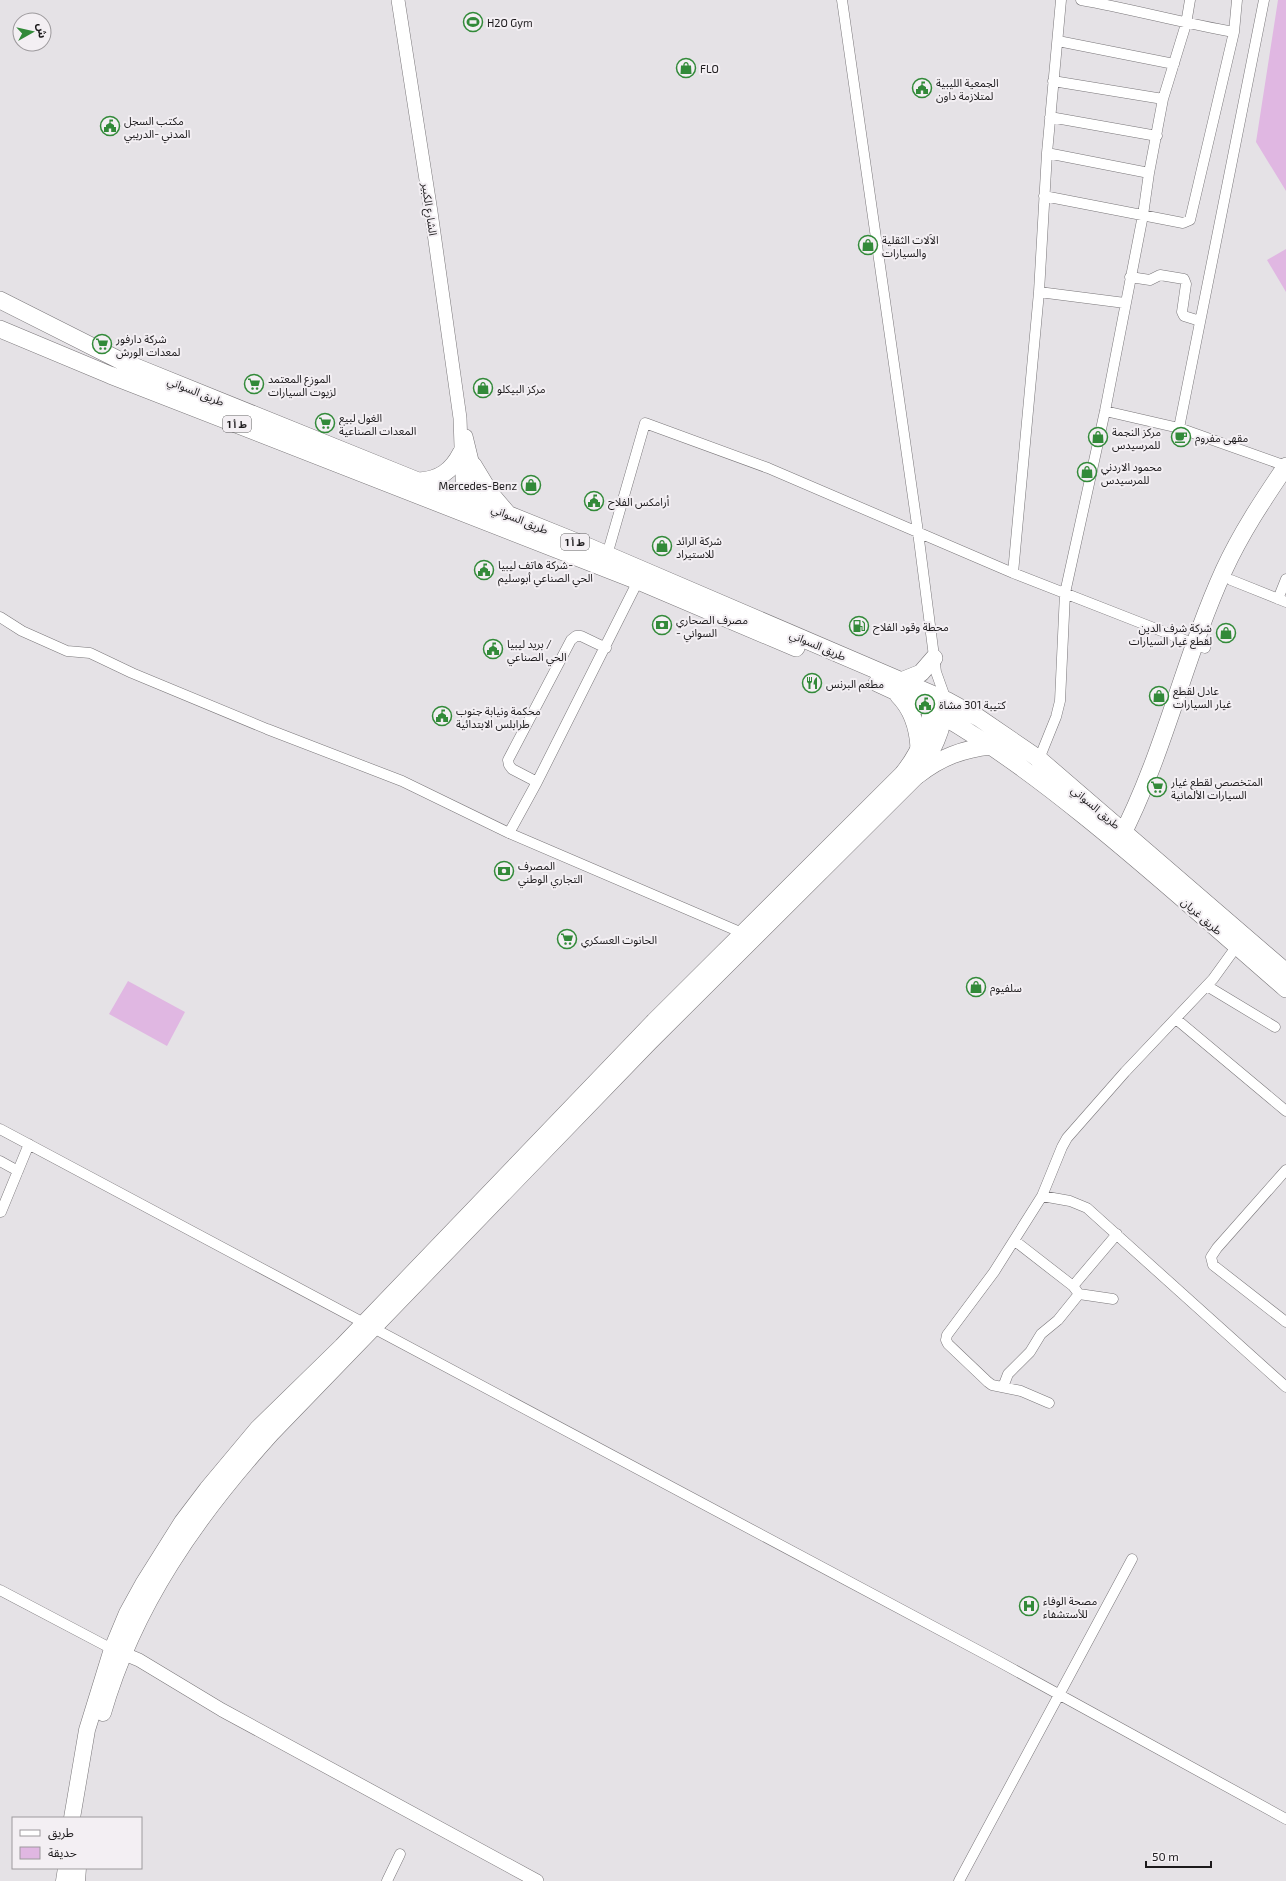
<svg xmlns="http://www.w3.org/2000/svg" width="1286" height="1881" font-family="'Exo 2','Noto Sans Arabic',sans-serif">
<rect width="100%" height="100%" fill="#e5e2e6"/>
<path fill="#e0b7e2" d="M1278 0H1286V191L1256 142Z
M1286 249V292L1267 260Z
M128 981 185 1012 167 1046 109 1014Z"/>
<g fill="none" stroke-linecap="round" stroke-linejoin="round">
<g stroke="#797679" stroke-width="11">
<path id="minor" d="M842 0 918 532 936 672 946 700
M1081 0C1132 9 1182 23 1234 32
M1058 41 1174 64
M1053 81 1163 99
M1050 117 1157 136
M1047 153 1149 173
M1044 196 1183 223 1190 220 1234 32 1237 0
M1130 277 1150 280 1160 275 1184 279 1186 284 1182 312 1184 316 1200 321
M1039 292 1125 303
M1105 411 1179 428 1286 466
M1179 428 1264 0
M607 555 645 423 768 468 1013 573 1205 648
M1013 573 1039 292 1047 153 1061 0
M1231 580 1286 602
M1278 599 1286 579
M0 617 22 631 67 651 90 653 132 673 267 729 402 781 509 833 747 935
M1037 764 1056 717 1060 701 1065 593 1105 411 1143 215 1149 173 1163 99 1186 24 1190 0
M537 782 512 769 509 765 508 760 571 640 576 636H581L606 648
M509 833 537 782 638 581
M1207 986 1275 1027
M1176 1019 1286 1111
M0 1129 998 1661 1286 1819
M0 1161 18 1171
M1286 1170 1217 1248 1211 1257 1213 1265 1286 1322
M1042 1196 1070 1201 1087 1208 1286 1387
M1 1212 29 1144
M1015 1241 1073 1286 1079 1294 1113 1299
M1073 1286 1117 1234
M1003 1387 1008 1374 1030 1352 1041 1334 1058 1320 1079 1294
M1049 1403 1021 1391 992 1385 988 1382 948 1344 946 1340 947 1335 994 1272 1042 1196 1062 1147 1067 1138 1125 1072 1213 979 1239 943
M0 1590 112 1649
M387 1881 400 1854
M959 1881 1132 1559"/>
</g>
<g stroke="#797679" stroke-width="14">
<path id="tertiary" d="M398 0 431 212 460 418 463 504
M466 436 473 465 475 510
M115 1650 139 1660 222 1710 537 1881"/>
</g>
<g stroke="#797679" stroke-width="17">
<path id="primary" d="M103 1713C134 1605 197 1516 272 1433L650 1042 918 775C931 753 944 732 945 705
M72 1818 87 1730 112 1649 127 1613 143 1584 182 1522 207 1489 258 1428 342 1346 654 1021 902 774C920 752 930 726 933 698
M64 1881 66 1868
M77 1881 78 1868"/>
</g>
<g stroke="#797679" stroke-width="18">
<path id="trunk" d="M0 300 121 361 418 481 475 501 589 547 946 700 979 718 1039 759 1286 972
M0 329 110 375 638 581 796 648
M473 465 490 493 507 513
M419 481C439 480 452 471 461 453
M901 681 921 673 934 658
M877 683C953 716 1020 764 1083 815 1153 871 1219 931 1286 989
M898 695C913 710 918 728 919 748
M918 775C941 757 963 749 991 746
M1119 841C1164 755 1184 658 1224 570 1241 533 1263 500 1286 466"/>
</g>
<use href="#minor" stroke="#fff" stroke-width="10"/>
<use href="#tertiary" stroke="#fff" stroke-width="13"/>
<use href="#primary" stroke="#fff" stroke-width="16"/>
<use href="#trunk" stroke="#fff" stroke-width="17"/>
</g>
<defs>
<g id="stadium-ring" transform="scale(1)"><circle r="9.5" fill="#f3eff3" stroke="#328a39" stroke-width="1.5"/><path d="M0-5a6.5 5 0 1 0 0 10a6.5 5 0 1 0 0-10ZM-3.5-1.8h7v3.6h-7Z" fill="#328a39"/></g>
<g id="shop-ring" transform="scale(1)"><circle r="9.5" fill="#f3eff3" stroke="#328a39" stroke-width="1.5"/><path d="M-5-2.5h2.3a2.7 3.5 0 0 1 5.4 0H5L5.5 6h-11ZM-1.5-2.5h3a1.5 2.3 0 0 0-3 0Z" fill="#328a39"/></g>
<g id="civic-ring" transform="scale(1)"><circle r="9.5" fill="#f3eff3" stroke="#328a39" stroke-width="1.5"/><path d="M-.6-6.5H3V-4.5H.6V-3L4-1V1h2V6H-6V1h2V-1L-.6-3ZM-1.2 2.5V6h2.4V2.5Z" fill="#328a39"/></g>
<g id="supermarket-ring" transform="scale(1)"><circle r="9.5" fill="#f3eff3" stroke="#328a39" stroke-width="1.5"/><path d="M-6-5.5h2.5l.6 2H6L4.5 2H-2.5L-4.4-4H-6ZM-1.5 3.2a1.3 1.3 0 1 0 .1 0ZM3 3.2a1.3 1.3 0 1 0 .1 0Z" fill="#328a39"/></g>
<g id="cafe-ring" transform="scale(1)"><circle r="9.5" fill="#f3eff3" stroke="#328a39" stroke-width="1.5"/><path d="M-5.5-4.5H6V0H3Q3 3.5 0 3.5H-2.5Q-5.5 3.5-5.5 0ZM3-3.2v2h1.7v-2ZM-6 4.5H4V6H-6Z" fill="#328a39"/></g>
<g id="bank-ring" transform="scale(1)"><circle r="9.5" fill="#f3eff3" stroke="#328a39" stroke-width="1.5"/><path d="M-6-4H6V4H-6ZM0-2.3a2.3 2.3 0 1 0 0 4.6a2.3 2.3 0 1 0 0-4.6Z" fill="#328a39"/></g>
<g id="fuel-ring" transform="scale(1)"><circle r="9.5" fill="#f3eff3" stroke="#328a39" stroke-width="1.5"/><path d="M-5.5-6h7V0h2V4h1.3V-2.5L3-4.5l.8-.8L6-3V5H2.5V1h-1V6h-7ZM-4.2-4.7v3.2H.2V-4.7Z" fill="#328a39"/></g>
<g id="restaurant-ring" transform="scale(1)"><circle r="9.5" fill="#f3eff3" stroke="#328a39" stroke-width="1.5"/><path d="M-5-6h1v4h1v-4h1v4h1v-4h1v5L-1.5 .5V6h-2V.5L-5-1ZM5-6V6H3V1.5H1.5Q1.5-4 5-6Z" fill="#328a39"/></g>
<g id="hospital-ring" transform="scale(1)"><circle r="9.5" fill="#f3eff3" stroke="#328a39" stroke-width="1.5"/><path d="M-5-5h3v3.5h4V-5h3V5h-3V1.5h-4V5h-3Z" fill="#328a39"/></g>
</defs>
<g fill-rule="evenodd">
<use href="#stadium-ring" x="473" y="22"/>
<use href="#shop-ring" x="686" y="68"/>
<use href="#civic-ring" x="922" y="88"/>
<use href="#civic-ring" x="110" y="126"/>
<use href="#shop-ring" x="868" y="245"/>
<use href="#supermarket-ring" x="102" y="344"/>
<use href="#supermarket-ring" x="254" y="384"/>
<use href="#shop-ring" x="483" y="388"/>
<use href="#supermarket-ring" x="325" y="423"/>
<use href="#shop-ring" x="1098" y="437"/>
<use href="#cafe-ring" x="1181" y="437"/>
<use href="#shop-ring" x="1087" y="472"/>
<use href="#shop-ring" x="531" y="485"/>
<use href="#civic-ring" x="594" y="501"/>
<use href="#shop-ring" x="662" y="546"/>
<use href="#civic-ring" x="484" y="570"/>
<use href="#bank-ring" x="662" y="625"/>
<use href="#fuel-ring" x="859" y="626"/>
<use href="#shop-ring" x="1226" y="633"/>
<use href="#civic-ring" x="493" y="649"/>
<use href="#restaurant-ring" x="812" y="683"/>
<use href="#shop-ring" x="1159" y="696"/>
<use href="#civic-ring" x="925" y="704"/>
<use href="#civic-ring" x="442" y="716"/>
<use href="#supermarket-ring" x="1157" y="787"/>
<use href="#bank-ring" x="504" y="871"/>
<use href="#supermarket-ring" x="567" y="939"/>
<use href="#shop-ring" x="976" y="987"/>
<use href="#hospital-ring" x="1029" y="1606"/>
</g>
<g text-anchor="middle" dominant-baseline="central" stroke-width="4" stroke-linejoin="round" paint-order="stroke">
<g fill="#f3eff3" stroke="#5c5a5c" stroke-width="1">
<rect x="223" y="416" width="28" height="16" rx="3"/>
<rect x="561" y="534" width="28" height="16" rx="3"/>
</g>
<g font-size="10" font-weight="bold" fill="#1c1a1c">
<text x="237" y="424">ط أ 1</text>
<text x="575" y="542">ط أ 1</text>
</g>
<g font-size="11" fill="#1c1a1c" stroke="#f3eff3" text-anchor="start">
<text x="487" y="22">H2O Gym</text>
<text x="700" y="68">FLO</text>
<text x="936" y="82">الجمعية الليبية<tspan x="936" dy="13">لمتلازمة داون</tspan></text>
<text x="124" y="120">مكتب السجل<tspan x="124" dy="13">المدني -الدريبي</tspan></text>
<text x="882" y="239">الاَلات الثقلية<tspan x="882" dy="13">والسيارات</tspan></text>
<text x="116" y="338">شركة دارفور<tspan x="116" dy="13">لمعدات الورش</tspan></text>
<text x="268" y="378">الموزع المعتمد<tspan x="268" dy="13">لزيوت السيارات</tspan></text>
<text x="497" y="388">مركز البيكلو</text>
<text x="339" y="417">الغول لبيع<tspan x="339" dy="13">المعدات الصناعية</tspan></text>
<text x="1112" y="431">مركز النجمة<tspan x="1112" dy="13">للمرسيدس</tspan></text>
<text x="1195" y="437">مقهى مفروم</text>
<text x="1101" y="466">محمود الاردني<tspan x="1101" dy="13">للمرسيدس</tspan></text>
<text x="517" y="485" text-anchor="end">Mercedes-Benz</text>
<text x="608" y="501">أرامكس الفلاح</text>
<text x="676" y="540">شركة الرائد<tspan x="676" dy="13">للاستيراد</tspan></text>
<text x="498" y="564">شركة هاتف ليبيا-<tspan x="498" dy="13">الحي الصناعي أبوسليم</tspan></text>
<text x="676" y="619">مصرف الصحاري<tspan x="676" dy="13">- السواني</tspan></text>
<text x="873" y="626">محطة وقود الفلاح</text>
<text x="1212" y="627" text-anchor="end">شركة شرف الدين<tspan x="1212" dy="13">لقطع غيار السيارات</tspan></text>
<text x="507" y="643">بريد ليبيا /<tspan x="507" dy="13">الحي الصناعي</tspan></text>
<text x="826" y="683">مطعم البرنس</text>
<text x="1173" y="690">عادل لقطع<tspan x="1173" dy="13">غيار السيارات</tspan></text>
<text x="939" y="704">كتيبة 301 مشاة</text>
<text x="456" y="710">محكمة ونيابة جنوب<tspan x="456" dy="13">طرابلس الابتدائية</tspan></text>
<text x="1171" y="781">المتخصص لقطع غيار<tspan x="1171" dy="13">السيارات الألمانية</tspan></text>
<text x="518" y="865">المصرف<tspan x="518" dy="13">التجاري الوطني</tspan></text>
<text x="581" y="939">الحانوت العسكري</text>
<text x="990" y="987">سلفيوم</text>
<text x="1043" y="1600">مصحة الوفاء<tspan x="1043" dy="13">للأستشفاء</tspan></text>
</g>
<g font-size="11" fill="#1c1a1c" stroke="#f3eff3">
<text transform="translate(430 209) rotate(82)">الشارع الكبير</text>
<text transform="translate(196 391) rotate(22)">طريق السواني</text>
<text transform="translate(520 519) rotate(22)">طريق السواني</text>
<text transform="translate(818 645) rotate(23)">طريق السواني</text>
<text transform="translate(1096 807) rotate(40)">طريق السواني</text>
<text transform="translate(1202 916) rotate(41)">طريق غريان</text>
</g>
</g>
<rect x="12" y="1817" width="130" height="52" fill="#f3eff3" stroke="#9d9a9d"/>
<rect x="20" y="1830" width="20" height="6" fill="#ffffff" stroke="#9d9a9d"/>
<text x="48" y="1837" font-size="12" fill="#1c1a1c">طريق</text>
<rect x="20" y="1847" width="20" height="12" fill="#e0b7e2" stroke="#9d9a9d"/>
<text x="48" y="1857" font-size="12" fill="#1c1a1c">حديقة</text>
<g transform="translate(32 32) rotate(82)"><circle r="19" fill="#f3eff3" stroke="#9d9a9d"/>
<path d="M0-3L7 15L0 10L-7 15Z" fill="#328a39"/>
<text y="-6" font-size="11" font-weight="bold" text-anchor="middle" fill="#1c1a1c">ش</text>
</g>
<path d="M1146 1861v6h65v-6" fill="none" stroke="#1c1a1c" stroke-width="2"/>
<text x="1152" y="1861" font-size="12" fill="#1c1a1c" stroke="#f3eff3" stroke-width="3" paint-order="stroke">50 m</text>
</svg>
